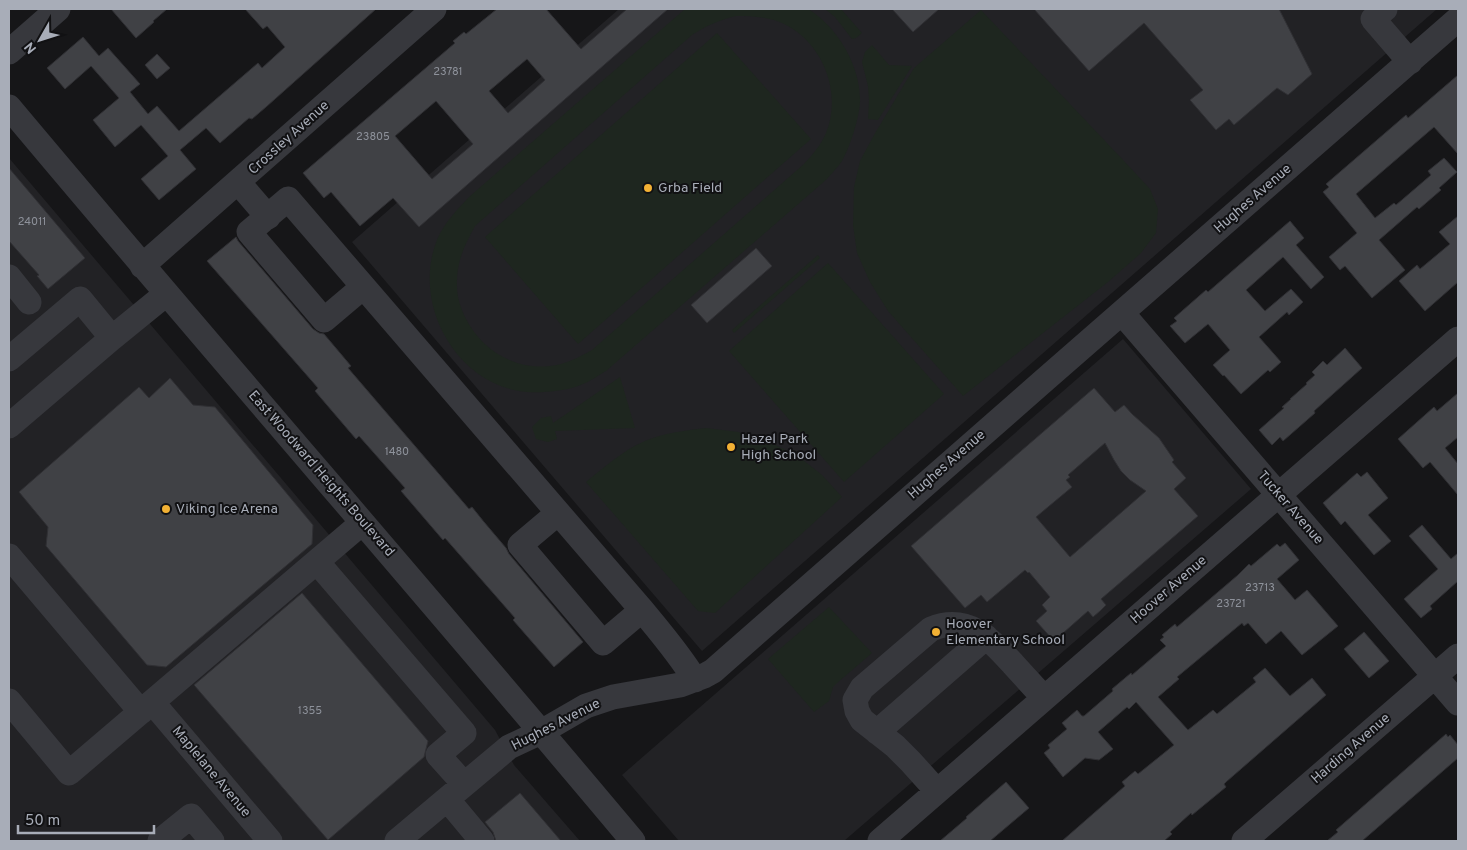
<svg xmlns="http://www.w3.org/2000/svg" width="1467" height="850" font-family="Overpass,sans-serif">
<rect width="100%" height="100%" fill="#161618"/>
<path fill="#222225" d="M619 9H1437L702 651 352 242Z
M9 158 495 730 514 765 580 841H9Z
M1123 339 1251 489 844 841H679L622 775Z"/>
<path fill="#1e261f" fill-rule="evenodd" d="M685 9H808C838 27 861 67 860 102 859 119 850 147 842 161 838 167 832 173 827 179L606 371C599 375 591 381 583 384 569 391 542 393 527 392 457 386 411 304 437 240 444 223 457 210 469 197ZM736 16C753 16 773 17 788 26 824 46 842 94 826 133 821 145 813 154 804 164L592 350C579 357 565 365 550 366 514 370 482 350 466 319 461 309 457 298 457 286 456 263 464 246 475 226L692 35C706 26 719 20 736 16Z
M825 9H841L862 33 856 38 852 39 835 17Z
M981 10 1124 161 1150 189 1158 209 1156 233 1141 253 1108 282 963 396 888 311 870 282 857 253 853 225 854 187 860 161 874 135 914 68Z
M717 33 811 139 578 344 485 237Z
M872 45 889 65 912 66 878 120 868 119 869 101 868 86 862 62 865 52Z
M818 255 820 258 734 333 732 330Z
M828 263 944 394 844 482 729 351Z
M620 377 635 428 555 431 557 439 548 442 536 439 532 427 541 418 551 416 553 423Z
M706 428 738 432 771 443 798 456 822 475 842 497 715 613 698 611 586 482C607 465 629 445 656 437 672 432 689 430 706 428Z
M829 607 872 653 837 683 833 687 829 701 814 712 768 659Z"/>
<path fill="#404145" stroke="#303034" fill-rule="evenodd" d="M111 9H167L153 21 154 22 136 38Z
M245 9H376L266 107 252 119 249 118 220 143 206 128 180 150 196 169 159 200 141 179 168 156 141 125 115 147 93 120 119 98 91 66 65 89 47 68 83 37 99 56 108 48 140 84 130 92 148 114 157 106 179 131 258 63 262 68 285 47 267 26 263 29Z
M497 9H546L581 49 627 9H668L419 227 393 198 360 226 331 192 324 198 303 173 455 43 453 41 464 32 466 34ZM527 59 545 80 508 113 489 91ZM436 101 473 144 432 179 395 136Z
M892 9H939L913 32Z
M1034 9H1279L1312 74 1288 95 1277 88 1234 125 1229 119 1216 130 1190 100 1203 90 1144 23 1089 71Z
M157 54 170 68 157 79 145 65Z
M1458 75V154L1434 127 1356 194 1375 218 1394 203 1396 205 1431 175 1428 171 1444 158 1457 172 1439 188 1441 190 1419 209 1417 207 1379 240 1405 270 1372 298 1345 266 1340 270 1329 257 1357 233 1323 192 1329 187 1326 184 1406 115 1408 118Z
M9 168 85 258 48 289 37 276 39 275 9 241Z
M1458 216V282L1425 311 1399 281 1417 265 1420 269 1450 244 1439 232Z
M1290 221 1304 238 1296 245 1324 277 1311 289 1283 257 1246 290 1265 311 1291 289 1303 302 1289 315 1287 312 1259 337 1281 362 1270 372 1268 370 1241 394 1224 375 1223 376 1213 365 1230 350 1208 324 1185 343 1170 326 1177 321 1174 318 1206 290 1208 292Z
M236 237 238 241 313 329 319 333 324 334 351 366 348 368 469 509 472 507 484 522 506 548 509 554 583 642 554 667 513 620 515 618 445 538 443 540 401 491 405 488 359 436 356 439 315 391 318 388 207 261Z
M756 248 772 266 707 323 691 305Z
M1345 348 1362 368 1314 411 1315 413 1283 441 1280 437 1272 445 1259 430 1284 408 1282 407 1291 399H1290L1307 384 1306 383 1315 375 1312 372 1323 361 1327 365Z
M170 378 193 405 215 407 313 525 312 544 166 667 147 665 46 546 48 527 19 492 139 387 149 398Z
M1094 388 1115 412 1124 405 1132 414 1159 438 1174 460 1172 462 1186 478 1174 489 1198 516 1101 599 1106 605 1100 611 1093 617 1088 611 1054 641 1036 621 1047 611 1042 605 1050 597 1029 572 1028 573 1025 570 987 602 981 595 965 608 911 546ZM1105 443 1114 460 1121 471 1130 480 1146 491 1070 557 1036 517 1072 487 1066 480 1070 477 1068 475Z
M1458 393V437L1445 448 1458 464V495L1430 462 1423 468 1398 439 1434 407 1437 411Z
M1367 472 1388 498 1368 515 1391 541 1374 555 1345 521 1341 525 1323 503 1357 473 1361 477Z
M1422 525 1451 559 1458 553V581L1430 606 1432 609 1421 618 1404 599 1438 569 1409 536Z
M1285 543 1299 560 1277 579 1295 600 1307 590 1338 626 1302 655 1281 631 1266 644 1248 623 1244 626 1242 623 1177 677 1179 679 1158 697 1188 730 1213 710 1217 714 1256 682 1253 678 1265 668 1290 696 1312 678 1326 695 1226 782 1224 784 1226 787 1192 815 1191 813 1170 832 1172 834 1164 841H1062L1125 786 1122 782 1135 771 1138 774 1174 745 1136 702 1129 709 1127 707 1098 732 1113 749 1099 760 1085 758 1063 777 1044 753 1050 748 1048 745 1067 729 1062 723 1077 710 1082 716H1084L1113 691 1112 689 1131 673 1132 675 1166 646 1160 640 1164 637 1162 635 1175 624 1177 627 1238 575 1249 564 1251 566 1277 544 1280 547Z
M302 593 428 741 424 757 328 840 194 685Z
M1364 632 1389 661 1369 678 1344 649Z
M1446 734 1448 737 1450 735 1458 745V758L1362 841H1327L1338 832 1336 830Z
M1006 782 1029 808 990 841H940L967 818 966 817Z
M520 793 561 841H496L493 832 485 822Z"/>
<g fill="none" stroke-linecap="round" stroke-linejoin="round">
<path stroke="#37383d" stroke-width="25" d="M1385 9 1373 19 1410 62
M9 52 58 9
M9 107C215 353 427 595 633 841
M238 182 268 217
M142 266 434 9
M9 277 29 302
M363 287 324 320 249 232 288 199 642 610C661 633 680 655 695 680
M1122 313 1458 703
M9 359 80 299 112 338
M9 426 112 338 166 294
M558 513 520 545 603 643 642 610
M9 556 141 712
M317 562 464 733 438 755 464 784
M9 701 69 773 362 523
M153 703 270 841
M877 732 986 637
M937 791 910 761 895 746 862 720 857 711 855 700 862 688 931 629C968 614 990 639 1013 664 1023 675 1034 687 1044 698
M447 799 482 841
M160 841 191 816 212 841
M397 841 509 747 541 732 586 706 613 697 680 685 704 676 713 671C960 452 1210 237 1458 19
M880 841 1458 339
M1244 841 1458 656"/>
</g>
<g fill="#f2b134" stroke="#111113" stroke-width="2">
<circle cx="648" cy="188" r="5"/>
<circle cx="731" cy="447" r="5"/>
<circle cx="166" cy="509" r="5"/>
<circle cx="936" cy="632" r="5"/>
</g>
<g text-anchor="middle" dominant-baseline="central" stroke-width="4" stroke-linejoin="round" paint-order="stroke">
<g font-size="11" fill="#8e929b">
<text x="448" y="72">23781</text>
<text x="373" y="137">23805</text>
<text x="32" y="222">24011</text>
<text x="397" y="452">1480</text>
<text x="1260" y="588">23713</text>
<text x="1231" y="604">23721</text>
<text x="310" y="711">1355</text>
</g>
<g font-size="14" fill="#a8adb8" stroke="#111113">
<text transform="translate(289 138) rotate(-42)">Crossley Avenue</text>
<text transform="translate(1253 199) rotate(-41)">Hughes Avenue</text>
<text transform="translate(947 465) rotate(-41)">Hughes Avenue</text>
<text transform="translate(321 474) rotate(49)">East Woodward Heights Boulevard</text>
<text transform="translate(1290 508) rotate(49)">Tucker Avenue</text>
<text transform="translate(1169 590) rotate(-41)">Hoover Avenue</text>
<text transform="translate(556 725) rotate(-27)">Hughes Avenue</text>
<text transform="translate(1351 749) rotate(-41)">Harding Avenue</text>
<text transform="translate(211 772) rotate(50)">Maplelane Avenue</text>
</g>
<g font-size="14" fill="#a8adb8" stroke="#111113" text-anchor="start">
<text x="658" y="188">Grba Field</text>
<text x="741" y="439">Hazel Park<tspan x="741" dy="16">High School</tspan></text>
<text x="176" y="509">Viking Ice Arena</text>
<text x="946" y="624">Hoover<tspan x="946" dy="16">Elementary School</tspan></text>
</g>
</g>
<rect width="1467" height="850" fill="none" stroke="#a8adb8" stroke-width="20"/>
<g transform="translate(40 40) rotate(231)" stroke="#111113" stroke-width="4" paint-order="stroke">
<path d="M0-4L9 19L0 12L-9 19Z" fill="#a8adb8"/>
<text y="-8" font-size="14" font-weight="bold" text-anchor="middle" fill="#a8adb8">N</text>
</g>
<path d="M18 825v8h136v-8" fill="none" stroke="#a8adb8" stroke-width="2.5"/>
<text x="25" y="825" font-size="15" fill="#a8adb8" stroke="#111113" stroke-width="4" paint-order="stroke">50 m</text>
</svg>
